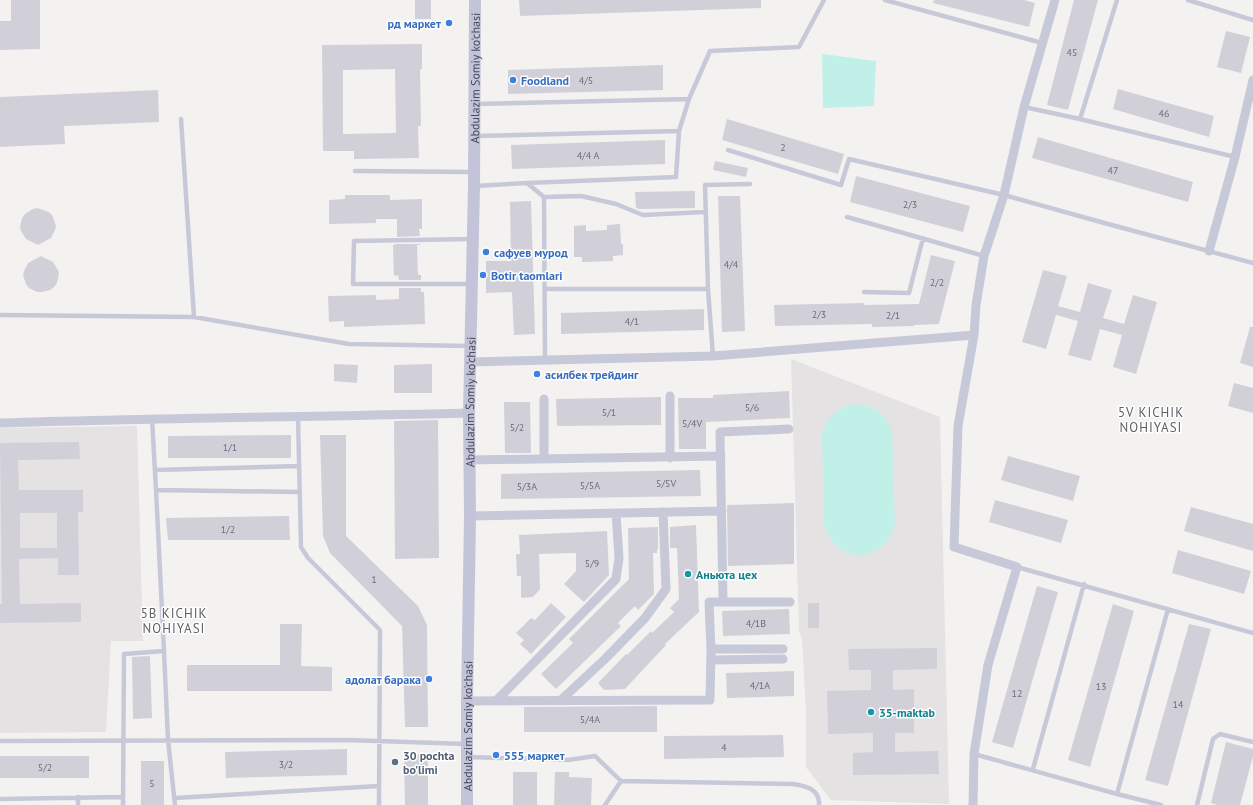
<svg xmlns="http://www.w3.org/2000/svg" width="1253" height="805" font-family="'PT Sans',sans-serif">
<rect width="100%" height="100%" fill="#f3f2f1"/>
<path fill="#e4e2e3" d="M791 359 940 417 949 804 831 800 806 767V710L802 639 799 630Z
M137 426 143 641H111L106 732 0 733V428Z"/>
<path fill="#c0f0e8" d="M822 54 876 61 874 106 823 108Z
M856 404C876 407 884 413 892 431L895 524C883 564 838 566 824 525L822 433C829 415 837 408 856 404Z"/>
<path fill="#d1d0d8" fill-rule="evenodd" d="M11 0H40V49L0 50V21H11Z
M415 0H431V19H415Z
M519 0H761V8L520 16Z
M934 0H1024L1035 3 1029 27 933 3Z
M1074 0H1098L1068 110 1047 105Z
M1226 31 1250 37 1241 73 1217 67Z
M422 44V69H420L421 126H418L419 158 354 159V151H323L322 45ZM395 69 396 133 343 134V70Z
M663 65V90L508 94V70Z
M1118 89 1214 116 1209 137 1113 109Z
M158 90 159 122 64 126 65 144 0 147V97Z
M727 119 844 154 838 174 722 140Z
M1038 137 1193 182 1188 202 1032 158Z
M665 140V164L512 169 511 145Z
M715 161 748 168 746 177 713 170Z
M856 176 970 206 963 232 850 202Z
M695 191V208L639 209 636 208 635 192Z
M345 195H390V200L422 199V229H419L420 236 397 237V219H376V223L329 224V200L345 199Z
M718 196H740L745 331 722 332Z
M531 201 535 334 514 335 512 292 486 293V261H511L510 202Z
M37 208 46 211 50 213 53 217 56 226 55 230 51 238 38 245 26 239 21 231 20 227 22 218 25 214 33 209Z
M620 224 621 244H623V255L613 256V261L582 262V257H574V226L586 225V231L607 230V225Z
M397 244H420V245H417L418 275H421V280H399L398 275 394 276 393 245Z
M931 255 955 261 939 324 914 325V326L872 327V324L775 326 774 305 864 303V305L919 304Z
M41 256 53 262 58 270 59 274 57 283 54 287 50 290 42 292H37L29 288 26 284 23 275 24 271 28 263Z
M1043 270 1067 276 1058 306 1080 312 1088 283 1112 290 1103 318 1124 324 1133 295 1157 302 1136 374 1113 367 1122 335 1100 329 1091 361 1068 355 1078 321 1056 315 1046 349 1022 342Z
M399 288H421V292H424L425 324 344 327V321L329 322 328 296 376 295V300L399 299Z
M704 309V330L561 334V313Z
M1250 327H1253V367L1240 363Z
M334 364 358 365 357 383 334 381Z
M432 364V393H394V365Z
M1234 383 1253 388V413L1228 406Z
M789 391 790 418 706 422V449H679L678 398H713V395Z
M661 397V425L557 426 556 399Z
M504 402H530L531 453H505Z
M438 420 439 558 395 559 394 421Z
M291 435V458H168V436Z
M320 435H346V536L418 606 427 625 428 727H405L402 626 330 553 323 536Z
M79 442 80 459 18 460 19 490H83V512H78L79 575H58V558L19 559 20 604 81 603V622L0 623V604H2L0 443ZM20 513H57V548H20Z
M1008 456 1080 476 1073 501 1001 480Z
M700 470 701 496 501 499V474Z
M995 500 1068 520 1061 543 989 522Z
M794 503V564L728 566 727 505Z
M1191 507 1253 524V551L1184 531Z
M289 516 290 540H168L166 518Z
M696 525 699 612 665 644 666 645 625 689 604 690 598 683 626 654 627 655 651 631 652 633 674 612 670 608 679 599 677 548H670V527Z
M658 527V549H657V553H653L654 594 638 610 635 606 618 623 621 626 556 689 541 674 573 643 569 639 629 579 628 528Z
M607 531 609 575 584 602 564 584 576 571V553L539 554 540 589 533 597 521 598V576H517L516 554H520L519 535Z
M1178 550 1251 571 1244 594 1172 573Z
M1037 586 1058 592 1013 748 992 742Z
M551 603 566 617 531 654 520 644 524 640 516 633 531 618 535 620Z
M808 603H819V628H808Z
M1113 604 1134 611 1090 767 1068 760Z
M789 609 790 634 723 636 722 611Z
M280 624H302L301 666 332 667V691H187V665H280Z
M1189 624 1211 629 1168 786 1145 780Z
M937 648V669L893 670V690L914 689V733H895V752L938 751 939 774 853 775V753L873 752V733L828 734 827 691 871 690V670H849L848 649Z
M150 656 152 718 133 719 132 657Z
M794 671V696L727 698 726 673Z
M657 706V732H524V707Z
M783 735 784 757 664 759V736Z
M1226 742 1253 749V756L1240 805H1218L1211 803Z
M347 749V775L226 778 225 752Z
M404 754H428V805H405Z
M0 756H89V778H0Z
M141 761H164V805H141Z
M513 772H537V805H513Z
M555 772H569V777L592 778 591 805H554Z"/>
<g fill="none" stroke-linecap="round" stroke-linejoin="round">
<path stroke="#c7c9d8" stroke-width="4.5" d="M885 0 1042 43
M1188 0 1253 20
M476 104 689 99
M1024 107 1080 119 1117 0
M181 119 194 317
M1080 119 1235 157
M476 136 679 131
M728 150 841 185 849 159 1004 195 1108 224 1253 263
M355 171 474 172
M527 183 676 177 679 131 689 99 710 51 799 47 824 0
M475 186 527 183 544 197 545 360
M544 197 581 196 616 204 643 215 705 212
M847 217 984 256
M472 284H353L354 241 472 239
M545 289H708L713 356
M708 289 705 185 750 184
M864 292 909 293 923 238
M0 315 194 317 349 344 470 346
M298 417 301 547 308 558 380 630 379 805
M152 418 156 490 299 492
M155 470 299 466
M1017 567 1253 633
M164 651 168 740 175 805
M0 741 348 740 466 744
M974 754 1117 794 1168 609
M467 757 568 760 595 756 621 781
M1033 769 1084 584
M1117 794 1161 805
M78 797V805
M175 798 379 786
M0 799 123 797
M123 805 124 654 164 651 156 490
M605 805 621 781 793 784C806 786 820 789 819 805
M1197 805 1213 739 1220 734 1253 742"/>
<path stroke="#c7c9d8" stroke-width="9" d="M1209 251 1235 157 1253 80
M470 362 713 356 974 335
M670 396V458
M544 399V459
M0 423C156 418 313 417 469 413
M469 460 721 456
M470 516 722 511
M723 602 720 432 789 429
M711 649H783
M711 660 783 659
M497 700 616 579 619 558 616 513
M561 700 605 659 645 618 666 589 663 512
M467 701 710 700 711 649 709 602H790
M973 805 974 754 988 665 1017 567 954 547 958 426 974 335 976 305 984 256 1004 195 1024 107 1055 0"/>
<path stroke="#c3c4d9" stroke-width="12" id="s1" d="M467 805V701L470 516 469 413 474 186 475 0"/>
</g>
<g fill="#3f7fe0" stroke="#fff" stroke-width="1.5">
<circle cx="449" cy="23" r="4"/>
<circle cx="513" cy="80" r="4"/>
<circle cx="486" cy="252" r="4"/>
<circle cx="483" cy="275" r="4"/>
<circle cx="537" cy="374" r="4"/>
<circle cx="429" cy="679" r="4"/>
<circle cx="496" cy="755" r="4"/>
</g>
<g fill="#0f9aa8" stroke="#fff" stroke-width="1.5">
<circle cx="688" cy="574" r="4"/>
<circle cx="871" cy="712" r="4"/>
</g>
<circle fill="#5c6f8a" stroke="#fff" stroke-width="1.5" cx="395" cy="762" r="4"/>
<g text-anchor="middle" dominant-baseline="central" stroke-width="3" stroke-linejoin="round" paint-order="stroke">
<g font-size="10" fill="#6a6c7c">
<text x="1072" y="52">45</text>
<text x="586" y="80">4/5</text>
<text x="1164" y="113">46</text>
<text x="783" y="147">2</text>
<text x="588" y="155">4/4 A</text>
<text x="1113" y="170">47</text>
<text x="910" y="204">2/3</text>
<text x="731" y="264">4/4</text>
<text x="937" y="282">2/2</text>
<text x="819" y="314">2/3</text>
<text x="893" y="315">2/1</text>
<text x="632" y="321">4/1</text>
<text x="752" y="407">5/6</text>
<text x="609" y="412">5/1</text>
<text x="692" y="423">5/4V</text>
<text x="517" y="427">5/2</text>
<text x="230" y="447">1/1</text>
<text x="666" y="483">5/5V</text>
<text x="590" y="485">5/5A</text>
<text x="527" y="486">5/3A</text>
<text x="228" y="529">1/2</text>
<text x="592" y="563">5/9</text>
<text x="374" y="579">1</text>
<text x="756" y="623">4/1B</text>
<text x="760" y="685">4/1A</text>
<text x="1101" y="686">13</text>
<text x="1017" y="693">12</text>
<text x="1178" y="704">14</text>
<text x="590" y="719">5/4A</text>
<text x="724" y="747">4</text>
<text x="286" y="764">3/2</text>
<text x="45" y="767">5/2</text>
<text x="152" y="783">5</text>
</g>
<g font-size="12" font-weight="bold" fill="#366cbe" stroke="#fff" text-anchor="start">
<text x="441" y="23" text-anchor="end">рд маркет</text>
<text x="521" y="80">Foodland</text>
<text x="494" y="252">сафуев мурод</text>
<text x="491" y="275">Botir taomlari</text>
<text x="545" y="374">асилбек трейдинг</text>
<text x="421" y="679" text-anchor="end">адолат барака</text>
<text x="504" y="755">555 маркет</text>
</g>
<g font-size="12" fill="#484a5e" stroke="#fff">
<text stroke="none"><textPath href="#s1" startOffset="727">Abdulazim Somiy ko'chasi</textPath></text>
<text stroke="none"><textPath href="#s1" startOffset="403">Abdulazim Somiy ko'chasi</textPath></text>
<text stroke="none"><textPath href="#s1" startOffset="79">Abdulazim Somiy ko'chasi</textPath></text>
</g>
<g font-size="12" font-weight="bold" fill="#0d838f" stroke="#fff" text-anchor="start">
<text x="696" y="574">Аньюта цех</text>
<text x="879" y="712">35-maktab</text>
</g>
<g font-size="12" font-weight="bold" fill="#4e5e75" stroke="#fff" text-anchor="start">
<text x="403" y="755">30 pochta<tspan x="403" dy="14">bo'limi</tspan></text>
</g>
<g font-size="13" letter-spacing="1" fill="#5d5d66" stroke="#fff">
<text x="1151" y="412">5V KICHIK<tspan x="1151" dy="15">NOHIYASI</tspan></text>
<text x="174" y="613">5B KICHIK<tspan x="174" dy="15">NOHIYASI</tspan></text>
</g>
</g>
</svg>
